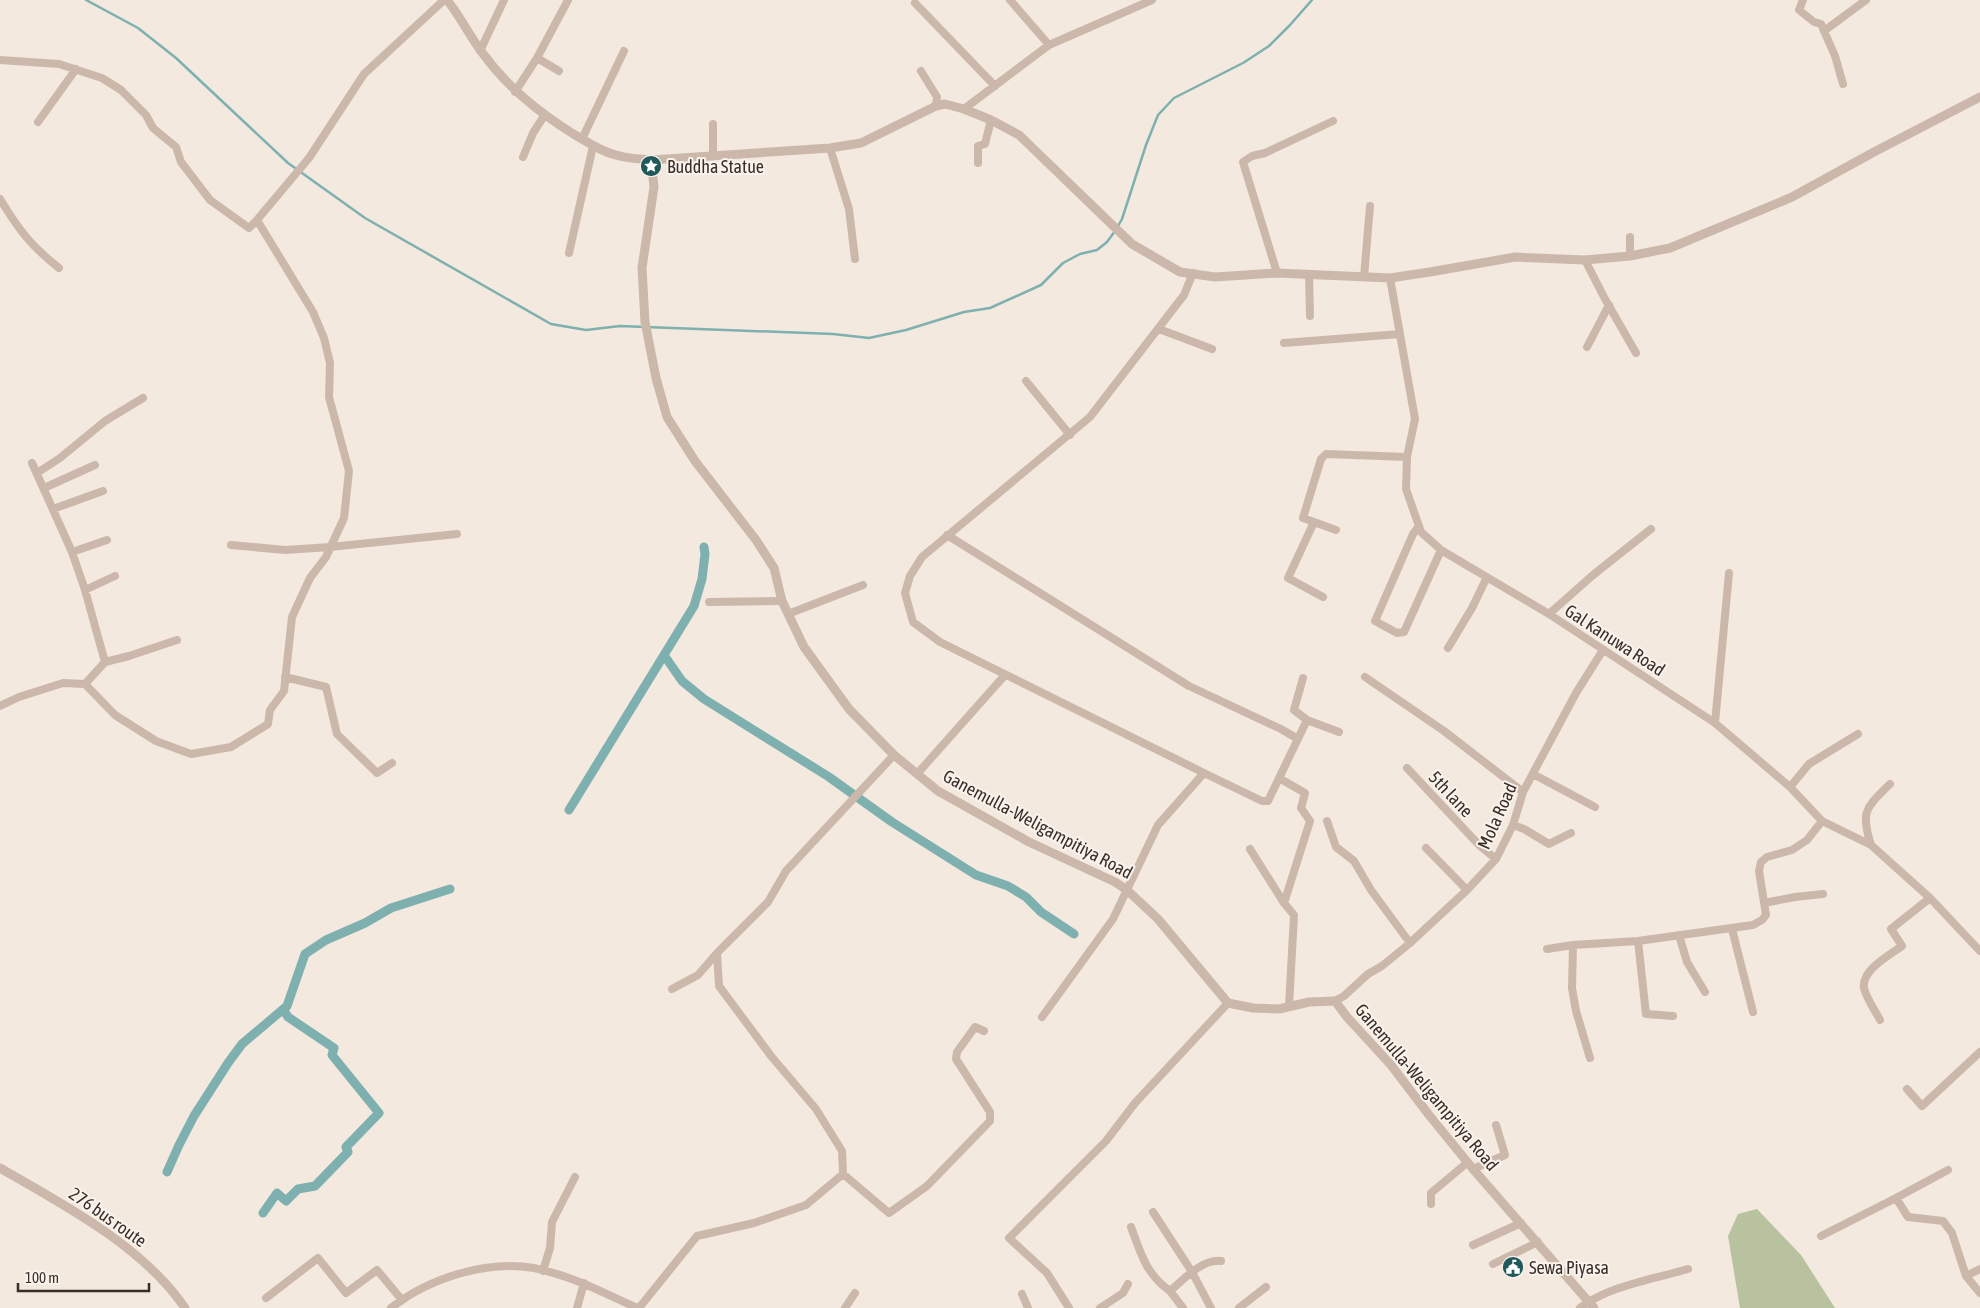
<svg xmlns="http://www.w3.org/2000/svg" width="1980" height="1308" font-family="'Asap Condensed',sans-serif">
<rect width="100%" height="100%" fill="#f3e9df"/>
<path fill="#b8c29f" d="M1757 1209 1801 1255 1835 1308H1740L1728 1236 1738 1214Z"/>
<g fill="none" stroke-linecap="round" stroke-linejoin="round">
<path stroke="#7eb0b0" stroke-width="2.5" d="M86 0 138 28 176 58 288 163 365 218 551 324 586 330 620 326 833 334 869 338 906 330 964 312 990 308 1041 285 1063 263 1080 254 1097 250 1107 242 1115 231
M1118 226 1122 219 1146 145 1158 115 1174 98 1243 63 1269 46 1290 25 1312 0"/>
<path stroke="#7eb0b0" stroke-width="9" d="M664 655 682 681 704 699 829 777 892 822 976 875 1008 886 1026 897 1041 912 1074 934
M569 810 694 606 702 579 705 554 704 547
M167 1172 179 1145 194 1116 228 1063 242 1044 287 1006 305 954 326 940 365 923 391 908 450 889
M263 1213 277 1193 286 1201 298 1189 315 1186 348 1152 346 1147 379 1113 332 1055 334 1048 288 1017 283 1009"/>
<path stroke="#cbb8ab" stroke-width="8" d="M1010 0 1049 45
M1803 0 1799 10 1814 22 1821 24 1835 56 1843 84
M915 3 995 86
M1824 31 1866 0
M480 51 504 0
M537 58 559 71
M0 60 59 64 102 78 121 90 146 115 153 128 176 147 181 162 210 200 249 228 257 220
M921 71 937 97 936 106
M515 92 537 58 568 0
M964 109 1049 45 1152 0
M38 122 76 69
M713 124V156
M582 139 624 51
M830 148 849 209 855 259
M523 157 533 133 544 116
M978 163V146L985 144 991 120
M0 199C19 230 30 245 59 268
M569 253 593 146
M1630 256V237
M1585 260 1605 299 1636 353
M1277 273 1243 162 1252 156 1265 153 1333 121
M1309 274 1310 316
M1364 277 1370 206
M1390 278 1415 419 1407 457 1406 489 1421 532 1441 550 1549 614 1715 723 1790 787 1822 821 1871 845 1930 898 1980 951
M1159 329 1212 349
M1284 343 1400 334
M1587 347 1609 305
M1026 381 1070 435
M32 463 72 552 85 590 105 662
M37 473 60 458 105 421 143 398
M44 488 95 465
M53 509 103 491
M1314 522 1288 578 1323 597
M1419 526 1413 534 1375 621 1397 633 1404 632 1441 550
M1336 530 1303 518 1321 459 1326 454 1407 457
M947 535 1189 686 1281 729 1298 739
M231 545 285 550 330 547 457 534
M72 552 107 540
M85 590 115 576
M709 602 782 601
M788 614 863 585
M1549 614 1593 575 1651 529
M1448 648 1472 608 1487 577
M285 677 326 687 337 734 377 773 392 763
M1365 677 1444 731 1523 792
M85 684 105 662 129 656 177 640
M0 706 19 697 63 683 85 684 115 715 156 741 191 754 231 747 268 724 270 710 284 691 292 617 310 578 326 557 344 518 349 471 329 397 330 363 324 338 313 312 257 220 309 158 364 74 444 0
M1307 720 1339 732
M1715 723 1729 573
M1407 768 1480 846 1496 859
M1204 773 1262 801H1268L1307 720 1294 710 1303 678
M917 774 1005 675
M1533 774 1595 807
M1279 778 1305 793 1301 808 1310 821 1284 903 1294 915 1289 1006
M1790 787 1809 764 1858 734
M1327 821 1336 847 1354 861 1371 890 1410 943
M1513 825 1524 829 1549 844 1571 833
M1871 845C1860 811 1866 808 1890 784
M1426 848 1467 890
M1250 849 1284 903
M1764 903 1795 897 1823 894
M1732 929 1753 1012
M1679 935 1687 962 1705 992
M1638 941 1646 1014 1673 1016
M1547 949 1573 945
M672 989 698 975 717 953
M1335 1001 1344 996 1368 974 1382 966 1410 943 1467 890 1496 859 1513 825 1523 792 1576 693 1603 650
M1042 1017 1113 919 1158 825 1204 773 940 642 913 622 905 593 910 576 922 557 1090 417 1184 295 1193 273
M1880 1020C1875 1010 1866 998 1864 988 1861 970 1890 955 1902 946L1891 929 1930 898
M1590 1058 1576 1011 1572 988 1573 945 1638 941 1753 925 1762 920 1766 915 1759 871 1761 862 1767 857 1792 850 1807 840 1822 821
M1907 1089 1922 1106 1980 1052
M1473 1169 1505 1155 1496 1125
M843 1174 889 1213 927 1186 990 1121V1112L956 1059 957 1052 975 1027 984 1031
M1896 1198 1948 1170
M1431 1204V1193L1468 1162
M1153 1212 1192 1272 1211 1308
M1131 1227C1141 1254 1146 1274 1170 1291
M1821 1236 1896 1198 1908 1217 1943 1221 1952 1233 1966 1276 1980 1293
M1473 1245 1521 1223
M1493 1264 1538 1242
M543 1271 550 1248 552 1222 575 1177
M1966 1276 1980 1269
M1022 1294 1028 1308
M266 1298 318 1258 346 1293 377 1270 402 1300
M391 1308C429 1278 486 1260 534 1268 570 1275 604 1293 637 1308
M577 1308 584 1283
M639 1308 697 1236 754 1223 806 1205 843 1174 842 1151 816 1109 771 1056 719 986 717 953 768 902 786 871 894 755
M845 1308 855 1293
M1069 1308 1047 1273 1009 1238 1106 1141 1135 1103 1228 1003
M1100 1308 1123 1293 1128 1284
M1183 1308 1170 1291C1184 1279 1202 1259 1221 1261
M1239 1308 1266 1287
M1580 1308C1608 1286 1654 1279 1688 1269"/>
<path stroke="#cbb8ab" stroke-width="9" d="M447 0C460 16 469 35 481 51 507 87 538 112 575 135 589 143 604 153 620 156 630 159 641 159 651 160L654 187 642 268 645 322 656 378 667 417 695 461 756 540 774 568 782 601 804 647 849 709 894 755 938 791 1029 842 1115 882 1127 890 1158 919 1228 1003 1253 1008 1279 1009 1309 1002 1335 1001 1347 1017 1391 1065 1429 1115 1473 1169 1594 1308
M651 160 830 148 861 143 936 106 945 104 964 109 991 120 1019 135 1132 244 1180 272 1215 277 1277 273 1390 278 1430 272 1515 257 1585 260 1630 256 1670 248 1792 197 1874 152 1980 97
M0 1168C64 1205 143 1246 185 1308"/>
</g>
<defs>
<g id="sight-disc" transform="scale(1.125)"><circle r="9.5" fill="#20595a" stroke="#faf3ec"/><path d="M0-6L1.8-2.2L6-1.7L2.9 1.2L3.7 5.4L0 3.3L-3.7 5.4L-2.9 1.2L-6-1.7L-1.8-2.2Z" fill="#fff"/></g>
<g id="civic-disc" transform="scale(1.125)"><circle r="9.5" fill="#20595a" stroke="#faf3ec"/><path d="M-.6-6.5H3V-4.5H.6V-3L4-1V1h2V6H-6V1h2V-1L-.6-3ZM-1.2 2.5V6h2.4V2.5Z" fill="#fff"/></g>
</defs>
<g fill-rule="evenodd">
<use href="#sight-disc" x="651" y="166"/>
<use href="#civic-disc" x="1513" y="1267"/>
</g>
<g text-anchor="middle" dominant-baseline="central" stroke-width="4" stroke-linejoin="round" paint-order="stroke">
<g font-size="18" fill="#392e2a" stroke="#faf3ec" text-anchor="start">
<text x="667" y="166">Buddha Statue</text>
<text x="1529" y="1267">Sewa Piyasa</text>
</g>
<g font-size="18" fill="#392e2a" stroke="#faf3ec">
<text transform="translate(1615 640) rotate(33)">Gal Kanuwa Road</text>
<text transform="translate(1451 794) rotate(47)">5th lane</text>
<text transform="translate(1497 816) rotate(-66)">Mola Road</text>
<text transform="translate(1038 824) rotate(28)">Ganemulla-Weligampitiya Road</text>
<text transform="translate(1427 1087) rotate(50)">Ganemulla-Weligampitiya Road</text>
<text transform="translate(108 1217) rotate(35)">276 bus route</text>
</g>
</g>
<path d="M18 1283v8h131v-8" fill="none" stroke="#392e2a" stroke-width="2.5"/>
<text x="25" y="1283" font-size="15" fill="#392e2a" stroke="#faf3ec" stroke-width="4" paint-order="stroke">100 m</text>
</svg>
